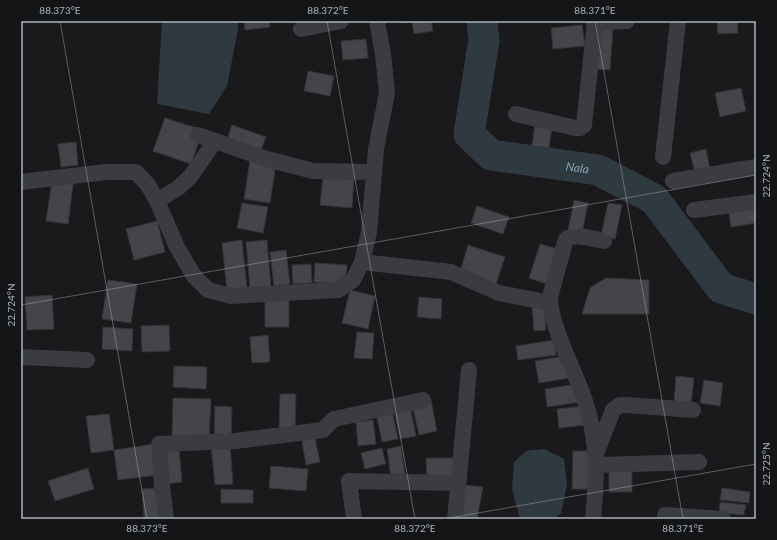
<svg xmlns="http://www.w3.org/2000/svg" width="777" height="540" font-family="Lato,sans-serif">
<rect width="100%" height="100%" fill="#1a1a1c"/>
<path fill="#2f3a40" d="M162 21H238V29L227 86 209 114 157 104Z
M544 449 564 459 567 484 561 514 552 519H520L512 489 514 462 526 451Z"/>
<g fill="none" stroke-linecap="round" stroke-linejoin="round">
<path stroke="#2f3a40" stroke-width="31" id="s1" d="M482 21 484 40 469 134 491 155 598 170 654 199 721 288 756 299"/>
</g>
<path fill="#444549" stroke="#343438" d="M244 21H269L270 27 245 30Z
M403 21H431L433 31 414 34 412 22 403 23Z
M717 21H737L738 33 718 34Z
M582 25 585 46 553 49 551 28Z
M595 27 613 28 610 70 593 69Z
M366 39 368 58 343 60 341 41Z
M308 71 334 76 330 96 304 91Z
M741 88 746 111 720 117 715 93Z
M165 118 203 130 191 164 153 151Z
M535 123 552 126 549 148 532 146Z
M232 125 266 137 260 152 227 140Z
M76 142 78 165 61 167 58 144Z
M706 149 710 169 695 173 690 153Z
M250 160 276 164 270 203 244 199Z
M53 174 74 177 68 224 46 221Z
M323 176 354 178 352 208 320 205Z
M574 200 588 203 582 233 568 230Z
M242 203 268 207 263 233 237 228Z
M608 203 622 205 615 239 601 236Z
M756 203V223L731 227 728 207Z
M477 206 509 217 503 234 471 223Z
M157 221 165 252 134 260 126 229Z
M242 240 247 288 227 291 222 243Z
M267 240 271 287 250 289 246 242Z
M540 244 558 249 547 284 529 278Z
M468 245 505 257 496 284 460 272Z
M286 250 290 284 274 286 270 252Z
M315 263 347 265 345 284 314 282Z
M311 264 312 283 293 284 292 265Z
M606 278 649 280V314H582L590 288Z
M108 280 137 284 131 323 102 319Z
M350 290 375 296 368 329 342 323Z
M52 295 54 329 27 330 25 297Z
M419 297 442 299 441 319 417 317Z
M289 298V327H265V299Z
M544 304 546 330 534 331 532 305Z
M169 325 170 351 142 352 141 326Z
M103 327 133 329 132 351 102 349Z
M357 332 374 333 372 359 354 358Z
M268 335 270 362 252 363 250 337Z
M554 340 556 355 518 360 516 346Z
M565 356 569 378 539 383 535 361Z
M174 366 207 367 206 389 173 387Z
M676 376 694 378 691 403 674 402Z
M704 380 723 383 720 406 700 403Z
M577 384 580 402 547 407 545 389Z
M280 394H296L295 430 279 429Z
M173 398 211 399 209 438 172 437Z
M431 400 437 431 419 435 412 404Z
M215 406 232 407 231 438 214 437Z
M410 406 416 436 400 439 394 410Z
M583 406 586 425 559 428 557 409Z
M392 410 398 439 382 442 376 413Z
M109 414 114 450 91 453 86 416Z
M373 420 376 444 358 446 356 422Z
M315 438 320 462 306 465 302 441Z
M154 444 158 475 118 480 114 450Z
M230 445 233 484 215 485 211 446Z
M401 446 405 475 391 477 387 449Z
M179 448 182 482 163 484 160 449Z
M382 448 386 464 365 469 361 453Z
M573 451H592L591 489H572Z
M426 458H454V477H427Z
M271 466 308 469 306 491 269 488Z
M88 468 94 489 55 501 48 481Z
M609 468 632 469V492H609Z
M465 485 483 487 477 519H460Z
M158 488 159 519H144L142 489Z
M722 488 750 492 749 503 720 500Z
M221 489 253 490V503H221Z
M720 502 746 505 744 515 719 513Z"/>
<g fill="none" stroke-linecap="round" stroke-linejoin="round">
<path stroke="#3b3c41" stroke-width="16" d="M593 21 607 22 627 21
M301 29 341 21
M516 114 575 128H580L584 125 595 22
M198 135 267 159 313 171 374 172
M663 157 678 21
M673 181 756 167
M21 182 106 172H136L148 185 157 201 177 247 194 276 208 290 231 296 338 290 353 280 362 262 369 232 376 149 387 93 383 54 377 21
M157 201 178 188 191 176 215 141
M694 210 756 202
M362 262 451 272 499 293 550 303
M21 357 87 360
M597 451 613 410 620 405H627L693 410
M597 465 699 462
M665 515 723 519
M166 519 162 485 159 444 235 441 323 430 334 419 423 400
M354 519 349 481 458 483
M455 519 469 370
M593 519C597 475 599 441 584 398 573 367 555 335 550 303V297L566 239C577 233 593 239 604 241"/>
</g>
<path fill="none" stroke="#acb2bb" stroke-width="1" stroke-opacity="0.45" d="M60 21 147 519M327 21 415 519M595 21 683 519M21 305 756 175M444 519 756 464"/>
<g text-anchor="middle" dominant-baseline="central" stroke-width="3.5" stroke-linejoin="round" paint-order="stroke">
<g font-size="12" font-style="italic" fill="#84a1b5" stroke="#141517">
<text stroke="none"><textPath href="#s1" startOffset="232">Nala</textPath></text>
</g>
</g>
<rect width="777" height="540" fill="none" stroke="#141517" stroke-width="44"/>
<rect x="22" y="22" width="733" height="496" fill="none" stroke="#acb2bb" stroke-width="1.5"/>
<g font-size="10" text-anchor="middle" fill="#acb2bb">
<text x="60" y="14">88.373°E</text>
<text x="328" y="14">88.372°E</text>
<text x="595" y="14">88.371°E</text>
<text transform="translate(766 176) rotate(-90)" y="4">22.724°N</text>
<text transform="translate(11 305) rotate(-90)" y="4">22.724°N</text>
<text transform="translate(766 464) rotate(-90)" y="4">22.725°N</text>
<text x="147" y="532">88.373°E</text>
<text x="415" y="532">88.372°E</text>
<text x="683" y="532">88.371°E</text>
</g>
</svg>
